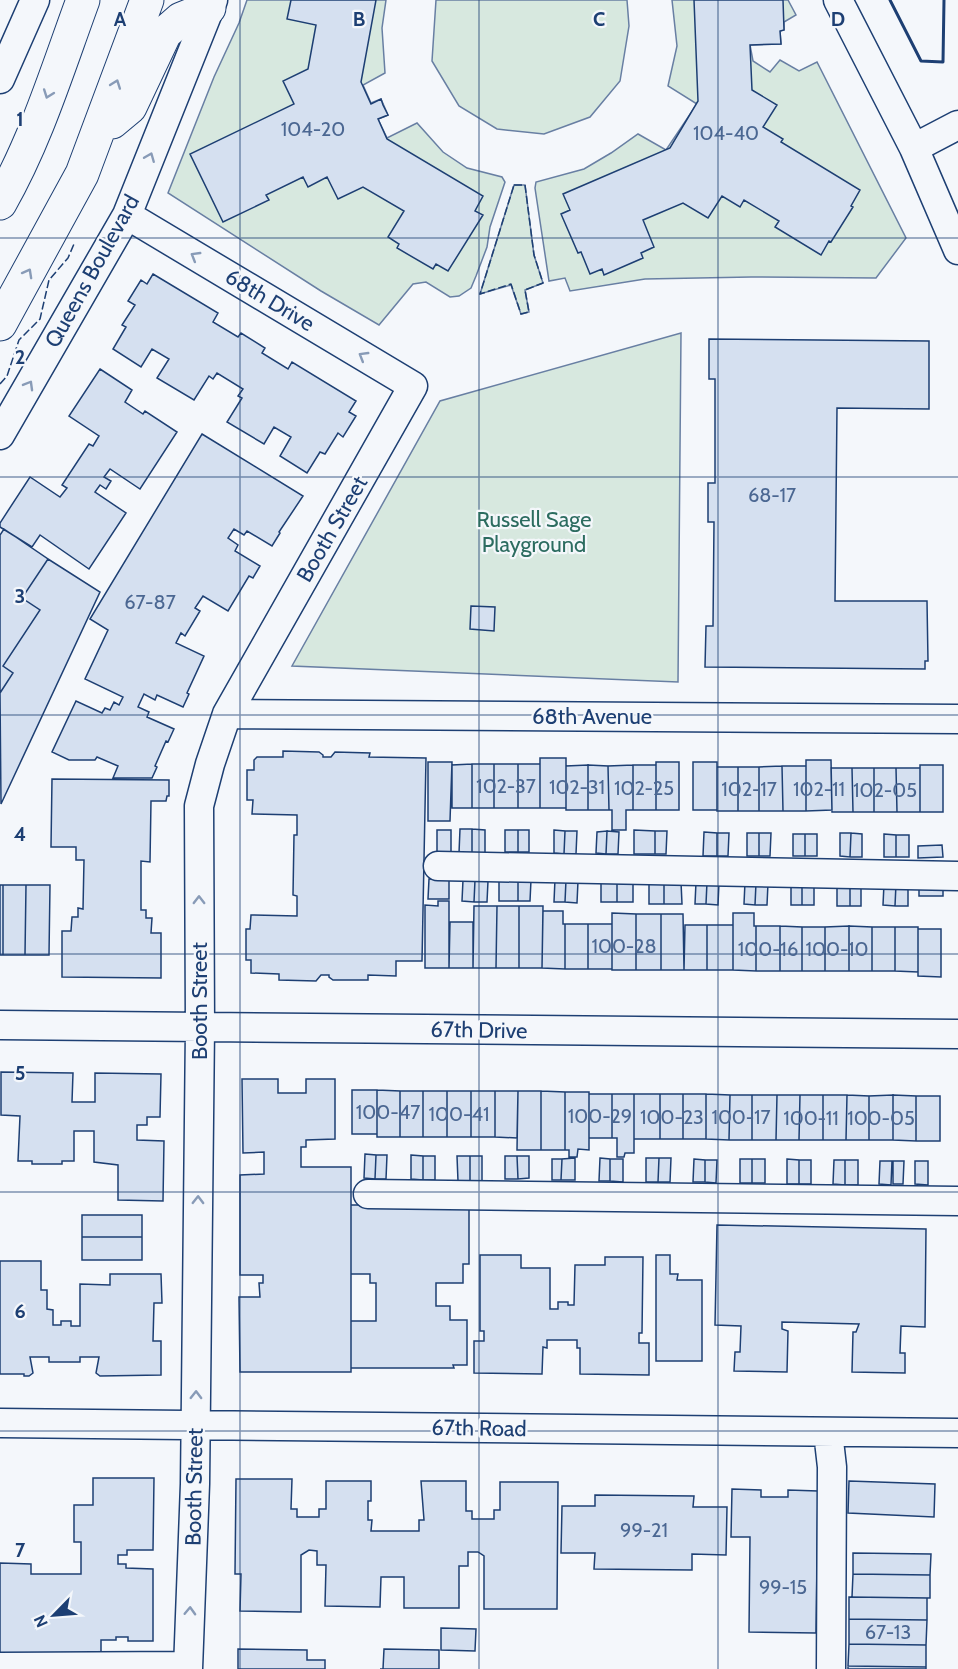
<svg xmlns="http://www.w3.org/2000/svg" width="958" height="1669" font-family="Cabin,sans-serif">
<rect width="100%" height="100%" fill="#f4f7fb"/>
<path fill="#d7e8df" stroke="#687fa3" stroke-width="1.5" d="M247 0H386L382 28 385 73 363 85 371 103 381 99 388 115 378 119 387 138 417 123 443 152 467 168 502 177 505 182 490 227 487 247 476 276 471 288 459 296 450 297 426 282 413 284 379 325 321 291 168 193 214 77 239 23Z
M436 0H627L629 26 620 81 590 117 544 134 497 129 459 106 432 61Z
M672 0H788L796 15 784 22V30L780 31 781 44 750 45 753 61 770 72 780 60 799 71 817 62 906 238 876 278 751 277 645 279 570 291 565 278 549 281 535 188 536 182 584 169 611 153 638 134 666 150 697 104 668 86 677 46Z
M514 185H525L534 255 543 283 525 290 529 312 521 314 511 285 480 294Z
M681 333 678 682 292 666 440 401Z"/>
<path fill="#d5e0f0" stroke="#1d3f73" stroke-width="1.5" d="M291 0H376L361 82 371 104 381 99 383 105 388 115 378 119 387 139 483 196 475 211 483 215 448 271 436 264 433 269 397 248 399 244 388 237 404 211 363 187 338 199 327 177 308 187 303 177 266 195 269 200 223 222 190 154 294 104 283 81 308 69 316 25 287 19Z
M694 0H783L784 30 780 31 781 44 750 45 752 90 777 105 763 127 783 139 781 142 860 190 851 206 853 207 831 242 829 241 821 255 775 227 779 221 744 200 740 207 722 196 708 218 683 203 643 220 654 247 641 253 643 258 604 275 602 269 590 274 581 252 578 253 561 214 570 210 563 194 670 148 698 101Z
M153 274 218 313 213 322 238 337 241 333 265 348 262 353 288 369 292 362 356 401 349 412 356 416 343 437 338 433 325 454 320 452 307 473 280 456 291 437 274 427 264 444 227 422 242 398 238 396 243 389 217 373 213 379 209 376 194 400 157 378 169 359 152 349 141 367 113 349 126 327 122 325 135 305 128 301 141 280 147 284Z
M709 339 929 341V409L837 408 835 601H927L928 661H925V669L705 667 706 626H713L714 522H708V483H715V379H709Z
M100 369 132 390 125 402 143 414 145 411 177 432 140 489 110 469 104 477 111 481 106 489 100 485 95 492 126 513 89 569 40 535 32 547 0 527V523L30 477 60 497 67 488 62 485 89 444 93 446 99 436 69 416Z
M202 434 303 496 279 532 280 533 272 546 247 531 244 535 234 529 228 538 238 545 235 551 260 566 253 578 249 576 228 611 203 596 195 608 200 611 185 636 181 633 176 643 204 656 187 693 189 694 183 707 157 695 155 700 144 694 138 707 149 712 147 717 174 729 168 742 166 741 155 766 157 767 152 778H113L118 766 97 757 95 760H69L52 752 76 701 102 713 105 708 110 710 114 702 119 705 123 697 85 679 108 630 90 619Z
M4 529 48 559 22 598 40 610 3 666 13 673 0 693V535Z
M48 559 100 592 1 804 0 693 13 673 3 666 40 610 22 598Z
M471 606 495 607 494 631 470 629Z
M283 751 319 752 323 755V757H331L335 752 370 753 369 757 426 758 422 961H396V976L368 975V980H333L329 977V975H321L316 981 279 980V974L251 973V960H246V929H250L251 915 297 916V896L293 895 294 835H297V815L252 814 253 800H247V770H254V760L257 757H283Z
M540 758H566V808H540Z
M806 760H831L832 810 806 811Z
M428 762H452L450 821H428Z
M656 762H679V810H656Z
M693 762H717V810H693Z
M472 764H494V808H472Z
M472 764V808H452V765Z
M494 764H518V808H494Z
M518 764H540V808H518Z
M588 765 608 766 609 810H588Z
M588 765V810H566V766Z
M633 765H656V810H633Z
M633 765V810H626V830H612V810H609L608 766Z
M920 765H943V812H920Z
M782 766H806V811H783Z
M782 766 783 811H759V767Z
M717 767H738V811H717Z
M738 767H759V811H738Z
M831 768H852L853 812H832Z
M852 768H874V812H853Z
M874 768H896L897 812H874Z
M896 768H920V812H897Z
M52 779 169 780V796H167L166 801H151L150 862 141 861V910H146V918H152L151 933H161V978L62 977V931H71L72 917H78V908L83 909 84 860H76V847H51Z
M460 829H472V853H459Z
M472 829 485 830V853H472Z
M437 830H451V853H437Z
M505 830H518V852H505Z
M518 830H529V852H518Z
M554 830 565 831 564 854 554 853Z
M634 830 655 831V854H634Z
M565 831H577L576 854H564Z
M607 831 619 832 618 854H606Z
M607 831 606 854 596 853 597 832Z
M655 831H667L666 854H655Z
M704 832 717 833V856H703Z
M717 833H729L728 856H717Z
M747 833H759V856H747Z
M759 833H771L770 856H759Z
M840 833H851L850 857 840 856Z
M851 833 862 834V857H850Z
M793 834H805V856H793Z
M805 834H817V856H805Z
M884 834 896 835V857H884Z
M896 835H909V857H896Z
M942 845 943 857 918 858V846Z
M429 879H449V899H428Z
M555 879 566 880 565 902H554Z
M463 880H475L474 902 462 901Z
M475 880 488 881 487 902H474Z
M499 880H518V901H499Z
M518 880H531L530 901H518Z
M566 880 578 881 577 903 565 902Z
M601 881H617V902H601Z
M617 881H633V902H617Z
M649 882H664V904H649Z
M664 882H681L682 904H664Z
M696 882H707L706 904H695Z
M707 882H719L718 905 706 904Z
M745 882 756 883 755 905 744 904Z
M756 883H768L767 905H755Z
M791 883 802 884V905H791Z
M814 883V905H802V884Z
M837 884H850V906H837Z
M850 884H861V906H850Z
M884 884H896L895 906 883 905Z
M896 884H908V906H895Z
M919 884H943V896H919Z
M0 885H3V955H0Z
M3 885H26L25 955H3Z
M26 885H50L49 955H25Z
M438 901H449V968H425V905L438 906Z
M474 906H497L496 968H473Z
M497 906H519V968H496Z
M519 906H543L542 968H519Z
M543 911H563V924H565V969L542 968Z
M612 913 636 914V970H612Z
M733 913H754V926H756V971L733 970Z
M636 914H661V970H636Z
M661 914H683L684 970H661Z
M450 922H473V968H449Z
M565 924H588V969H565Z
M588 924H612V969H588Z
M685 925H707V970H684Z
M707 925H733V970H707Z
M756 926H780V971H756Z
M780 926 802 927V971H780Z
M849 926V971H825V927Z
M849 926 872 927V971H849Z
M802 927H825V971H802Z
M872 927H895V971H872Z
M895 927H918V972L895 971Z
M918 929H941V977L918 976Z
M1 1072 73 1073 72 1102H95V1073L161 1074 160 1117H147V1125H137V1140L164 1141 163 1201 118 1200V1165L94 1162V1131H74V1161H62V1164H32V1161H18L20 1116 1 1115Z
M242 1079H278V1093H306V1079H335V1139L306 1140V1147H301V1167H351V1372H240L239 1297H260L259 1283H263V1275H240V1175L264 1174V1152L243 1153Z
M352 1090H377V1134H352Z
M377 1090 400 1091V1137H377Z
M400 1091H423V1137H400Z
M423 1091H447V1137H423Z
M447 1091H471V1137H447Z
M471 1091H495V1137H471Z
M495 1091H518L517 1138 495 1137Z
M518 1091H541V1150H517Z
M541 1091 565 1092V1150H541Z
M565 1092H589V1150L578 1149 577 1157H569V1150H565Z
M589 1094H612V1138H589Z
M612 1094H634V1153H625L624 1157H617V1138H612Z
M634 1094H660V1139H634Z
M660 1094H683V1139H660Z
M683 1094H706V1139H683Z
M706 1094 730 1095 729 1140 706 1139Z
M730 1095H752V1140H729Z
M752 1095H777L776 1140H752Z
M777 1095H800L799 1140H776Z
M800 1095H823V1140H799Z
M823 1095H847L846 1140H823Z
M847 1095 869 1096V1140H846Z
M893 1095 916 1096V1141L893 1140Z
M893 1095V1140H869V1096Z
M916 1096H940V1141H916Z
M365 1154 376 1155 375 1179 364 1178Z
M376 1155H387L386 1179H375Z
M411 1155 423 1156V1180L411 1179Z
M423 1156H435V1180H423Z
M457 1156H470V1181H458Z
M470 1156H482V1181H470Z
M505 1156H517L518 1179H505Z
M517 1156H529V1178L518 1179Z
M575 1158V1180H561L562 1159Z
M600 1158 610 1159V1181H599Z
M646 1158H659L658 1182H646Z
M659 1158H671L670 1182H658Z
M552 1159H562L561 1180H552Z
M610 1159H623V1182L610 1181Z
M694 1159 705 1160V1182H693Z
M740 1159H752V1183H740Z
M752 1159H765V1183H752Z
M787 1159 799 1160V1184H787Z
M705 1160H717L716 1183 705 1182Z
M799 1160H811V1184H799Z
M834 1160H845V1185L833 1184Z
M845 1160H858V1185H845Z
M880 1161H892L891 1185 879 1184Z
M893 1161H904L903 1184H893Z
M915 1161H928V1185L915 1184Z
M351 1205H469V1264H463V1283H436V1306H450V1320H467V1365H453L454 1368H351V1321H376V1283H370V1274H351Z
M82 1215H142V1237H82Z
M717 1225 926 1229 925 1327 901 1326 900 1353H905V1373L852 1372 853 1332H856L859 1324 782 1322V1329L788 1331 787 1372 734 1371 735 1352H740L741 1326 715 1325Z
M82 1237H142V1260H82Z
M480 1255H521V1268H550V1309H558V1302H568V1305H574L575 1265H605V1257H643L642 1333H639V1343H649V1375L580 1374V1348H577V1340H547V1348L543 1347 542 1374 474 1373V1341H484V1331H480Z
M656 1255H670V1274H678L677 1280H702V1361H656Z
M0 1261H41V1290H47V1309L53 1310V1325H61V1321H71V1326H80V1284L110 1285V1274H161L162 1303H154L153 1341H161V1375L100 1376 96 1373 99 1357H80V1362H49V1357H30L33 1373 29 1376H24V1374H0Z
M93 1478H154L153 1550H127V1555H118V1564H126V1568L153 1569V1641H128V1637H116V1640H101V1658L0 1657V1563L31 1564V1574H81V1542H74V1505H93Z
M236 1479H292L291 1509H297V1517H319V1509H326V1481H371V1501H368V1520H372L371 1531H419V1520H424L421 1481H466V1511H472V1519H494V1510H500V1482H558L557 1609H484V1556L478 1552H468V1566H459V1608H404V1577H381L380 1607 325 1606 326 1565H317V1551L309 1550 301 1555V1612L240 1611 241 1574H235Z
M849 1481 935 1484 934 1517 848 1513Z
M732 1489 761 1490V1497H788V1490L818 1491 816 1633 749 1632 750 1537H731Z
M595 1495 694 1496 693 1507H727L726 1555 692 1554V1570L594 1569 595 1553H561L562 1506H595Z
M853 1553 931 1554 930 1575 853 1574Z
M853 1574 930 1575V1598L852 1597Z
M849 1597 927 1598V1620L849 1619Z
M849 1619 927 1620 926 1645 849 1644Z
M441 1628 476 1629 475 1651 441 1650Z
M849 1644 926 1645V1667L848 1666Z
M238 1649 307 1650V1660H325V1669H238Z
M384 1649 439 1650V1669H380H383Z
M848 1666 926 1667V1669H848Z"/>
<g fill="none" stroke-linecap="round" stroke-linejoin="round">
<g stroke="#1d3f73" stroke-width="31">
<path id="minor" d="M838 0 914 148 958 250
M0 79 35 0
M914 148 958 125
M127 215 413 386 227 714 210 764 199 806 200 1027 195 1484 188 1669
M0 435 127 215 213 0
M227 714 958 719
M438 866 958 876
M0 1025 958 1034
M368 1194 958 1201
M0 1423 958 1433
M828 1432 832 1467 831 1669
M0 1667 187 1666"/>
</g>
<g stroke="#1d3f73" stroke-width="35">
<path id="major" d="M112 122 130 107 165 33 181 19 209 8
M0 203C36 140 58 68 83 0
M0 324 82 174 147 0"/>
</g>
<use href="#minor" stroke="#f4f7fb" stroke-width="28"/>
<use href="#major" stroke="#f4f7fb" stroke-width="33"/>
<path stroke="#1d3f73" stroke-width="1.5" stroke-dasharray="8 3" stroke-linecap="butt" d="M514 185H525L534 255 543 283 525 290 529 312 521 314 511 284 480 294Z
M0 384 7 376 19 340 40 319 49 280 68 258 74 244"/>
<path stroke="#1d3f73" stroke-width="3" d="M890 0 921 61 943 62 944 0"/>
</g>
<defs><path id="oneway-chevron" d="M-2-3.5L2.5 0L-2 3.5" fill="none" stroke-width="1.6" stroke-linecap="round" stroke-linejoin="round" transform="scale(1.5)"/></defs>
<g stroke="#889bb7">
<use href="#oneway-chevron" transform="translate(116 84) rotate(-70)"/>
<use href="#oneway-chevron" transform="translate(48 94) rotate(110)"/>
<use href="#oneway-chevron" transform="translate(150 157) rotate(-68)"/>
<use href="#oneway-chevron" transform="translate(195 256) rotate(-149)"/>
<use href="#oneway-chevron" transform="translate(28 273) rotate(-61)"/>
<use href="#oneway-chevron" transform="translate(363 356) rotate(-149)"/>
<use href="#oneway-chevron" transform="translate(29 385) rotate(-60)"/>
<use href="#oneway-chevron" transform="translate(199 900) rotate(-90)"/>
<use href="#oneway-chevron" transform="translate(198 1200) rotate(-89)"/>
<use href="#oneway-chevron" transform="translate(196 1395) rotate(-89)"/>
<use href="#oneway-chevron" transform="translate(190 1611) rotate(-88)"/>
</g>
<path fill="none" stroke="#1d3f73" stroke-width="1.5" stroke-opacity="0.55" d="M240 0V1669M479 0V1669M718 0V1669M0 238H958M0 477H958M0 715H958M0 954H958M0 1192H958M0 1431H958"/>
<g text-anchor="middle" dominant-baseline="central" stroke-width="4.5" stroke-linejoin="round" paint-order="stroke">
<g font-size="20" fill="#4b6792">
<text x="313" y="129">104-20</text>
<text x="726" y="133">104-40</text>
<text x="772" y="495">68-17</text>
<text x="150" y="602">67-87</text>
<text x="506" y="786">102-37</text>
<text x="577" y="787">102-31</text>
<text x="644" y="788">102-25</text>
<text x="749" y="789">102-17</text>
<text x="819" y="789">102-11</text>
<text x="885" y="790">102-05</text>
<text x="624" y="946">100-28</text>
<text x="768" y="949">100-16</text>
<text x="837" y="949">100-10</text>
<text x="388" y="1112">100-47</text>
<text x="459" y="1114">100-41</text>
<text x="600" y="1116">100-29</text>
<text x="672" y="1117">100-23</text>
<text x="741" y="1117">100-17</text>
<text x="811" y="1118">100-11</text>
<text x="881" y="1118">100-05</text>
<text x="644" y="1530">99-21</text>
<text x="783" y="1587">99-15</text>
<text x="888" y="1632">67-13</text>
</g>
<g font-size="22" fill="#1d3f73" stroke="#f4f7fb">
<text transform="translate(92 271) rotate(-61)">Queens Boulevard</text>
<text transform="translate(270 300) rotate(31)">68th Drive</text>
<text transform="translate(332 529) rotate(-60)">Booth Street</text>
<text x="592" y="716">68th Avenue</text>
<text transform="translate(199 1001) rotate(-90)">Booth Street</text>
<text transform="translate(479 1030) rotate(1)">67th Drive</text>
<text transform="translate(479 1428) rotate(1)">67th Road</text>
<text transform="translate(194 1487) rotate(-89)">Booth Street</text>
</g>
<g font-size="22" fill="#2c6c60" stroke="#f4f7fb">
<text x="534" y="519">Russell Sage<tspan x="534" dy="25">Playground</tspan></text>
</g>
</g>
<g font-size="20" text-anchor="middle" font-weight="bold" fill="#1d3f73" stroke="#f4f7fb" stroke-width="4.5" stroke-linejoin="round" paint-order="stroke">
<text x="120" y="26">A</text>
<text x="359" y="26">B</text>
<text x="599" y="26">C</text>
<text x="838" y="26">D</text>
<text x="20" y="126">1</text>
<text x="20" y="364">2</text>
<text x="20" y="603">3</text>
<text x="20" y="841">4</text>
<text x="20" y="1080">5</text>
<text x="20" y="1318">6</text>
<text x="20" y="1557">7</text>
</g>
<g transform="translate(54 1615) rotate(245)" stroke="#f4f7fb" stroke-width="4.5" paint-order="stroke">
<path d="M0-4.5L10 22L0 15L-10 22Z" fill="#1d3f73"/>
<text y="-9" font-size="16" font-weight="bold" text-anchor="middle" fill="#1d3f73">N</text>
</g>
</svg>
